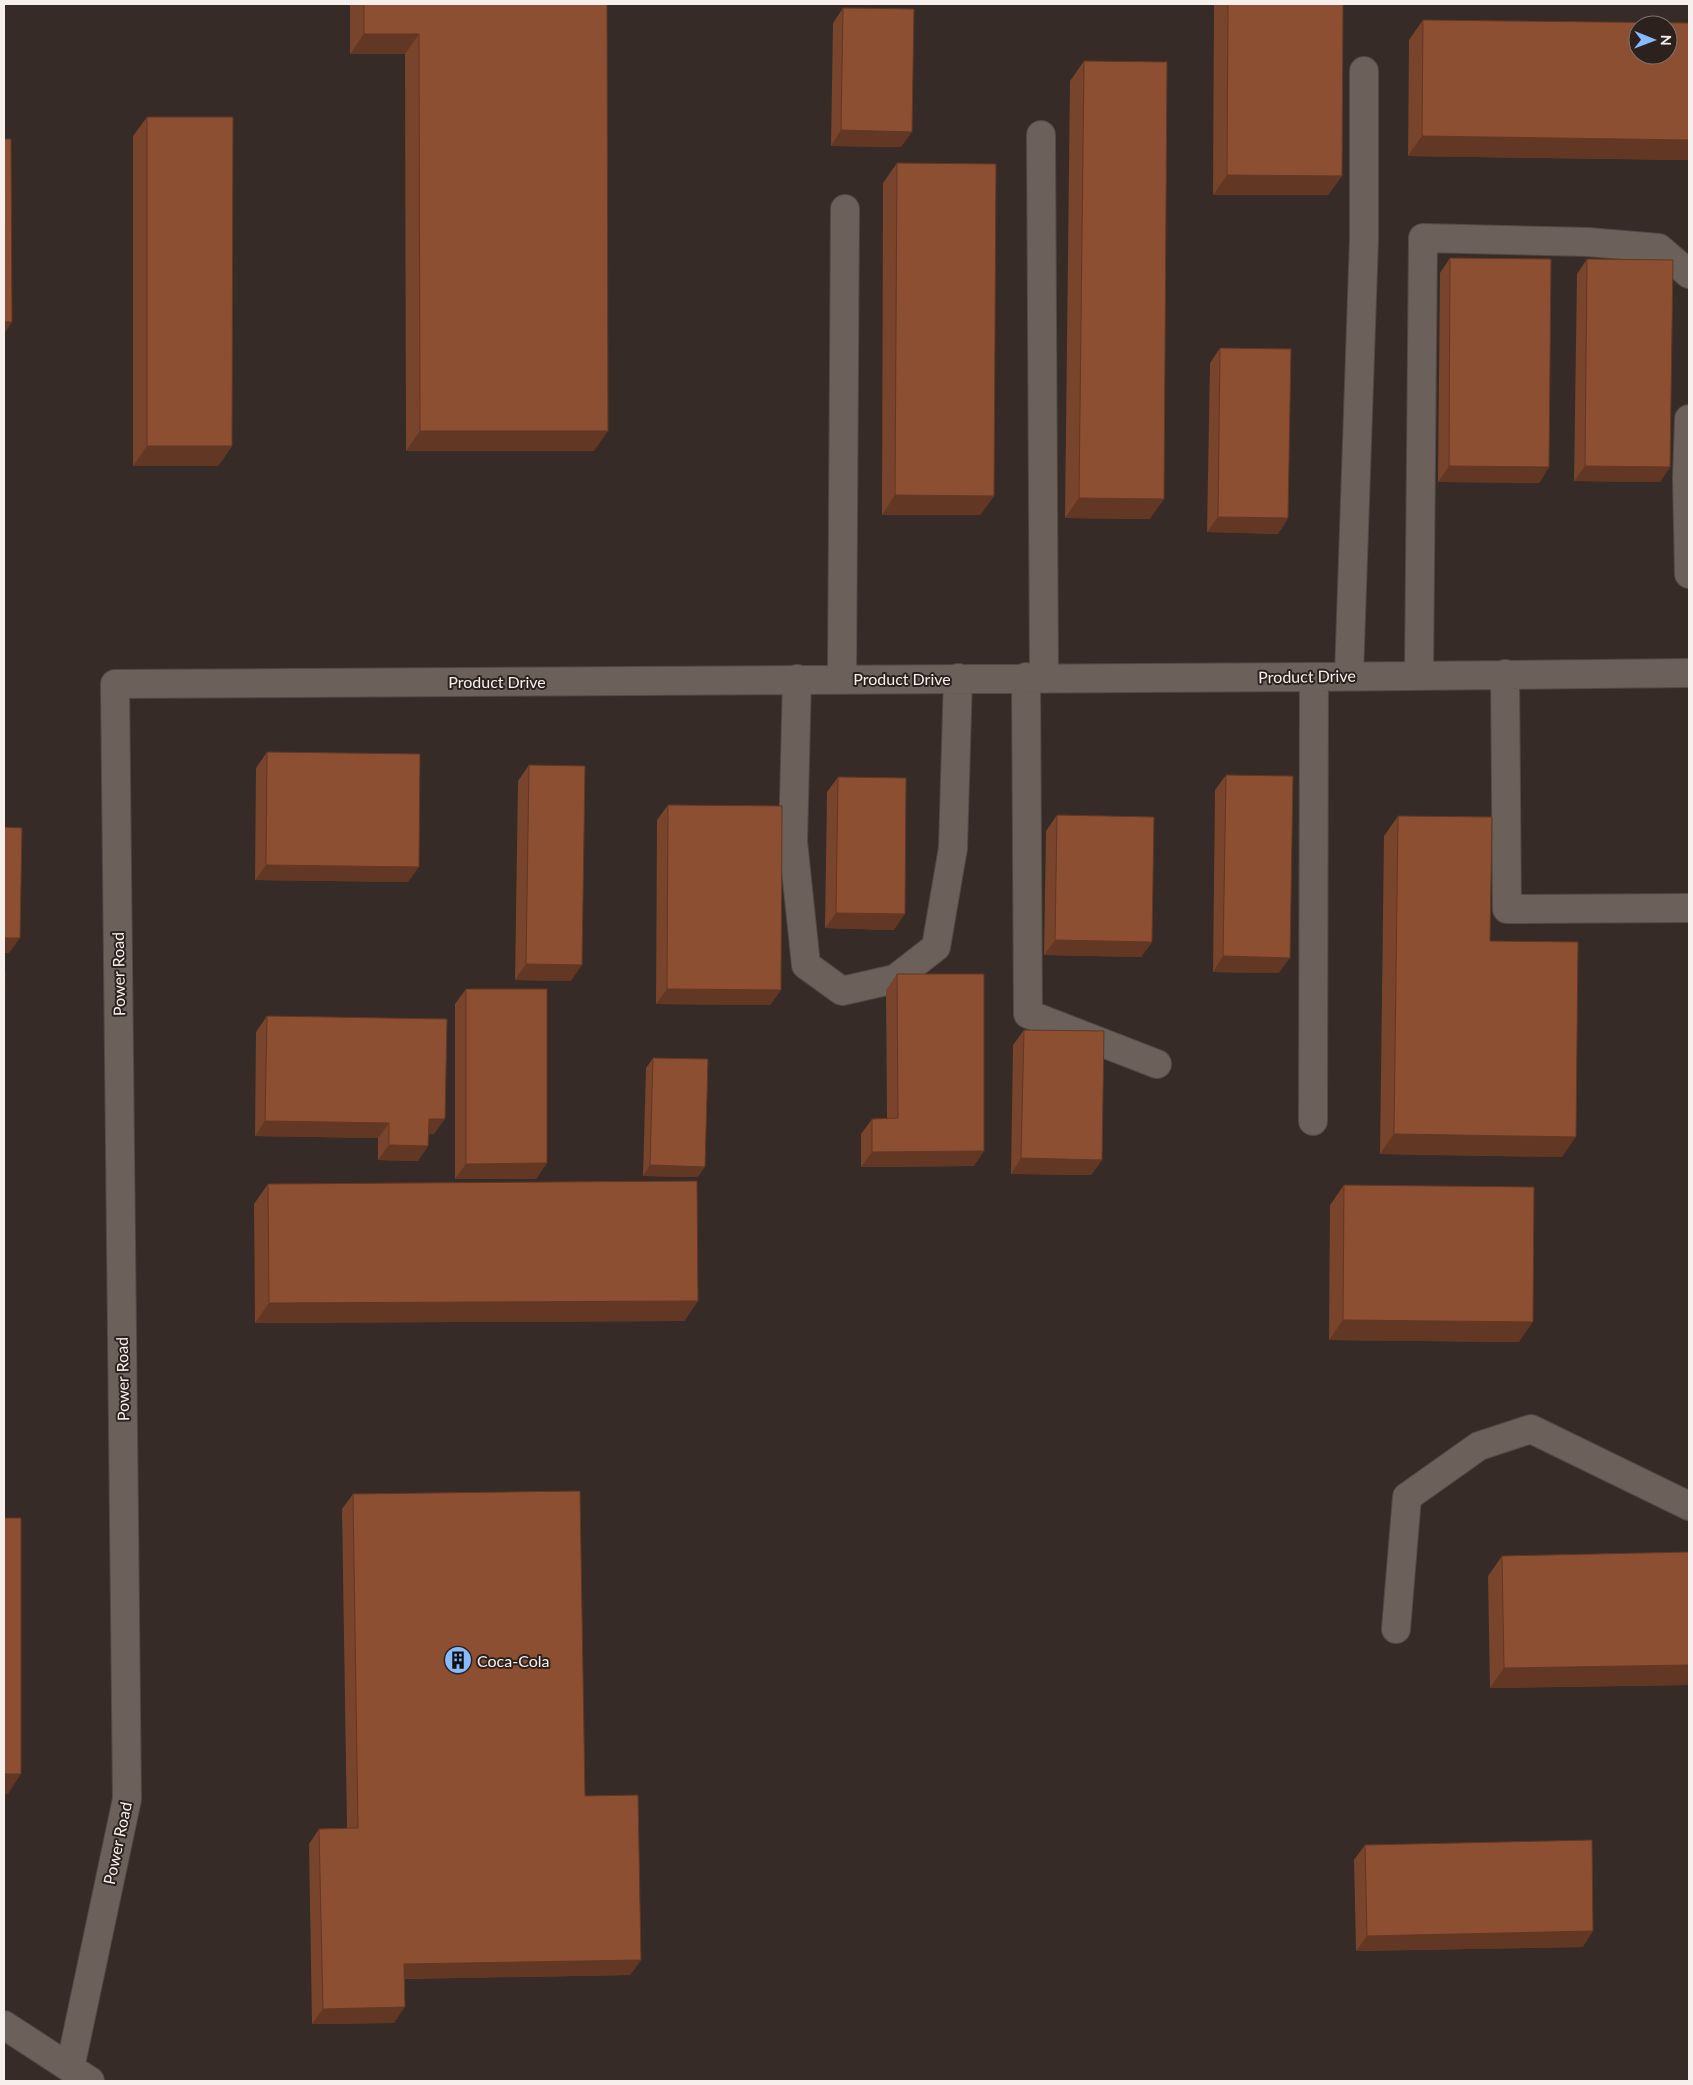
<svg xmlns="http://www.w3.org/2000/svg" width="1693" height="2085" font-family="Lato,sans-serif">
<rect width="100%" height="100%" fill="#362b27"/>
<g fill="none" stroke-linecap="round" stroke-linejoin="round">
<g stroke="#514944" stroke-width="30">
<path id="minor" d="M1041 135 1044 677
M1689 419 1687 479 1689 574
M1505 674 1507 909 1688 908
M1349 675 1364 239V71
M1419 675 1423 238 1588 242 1659 248 1689 274
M1026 677 1028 1014 1157 1064
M797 679 793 842 806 965 842 991 895 979 936 947 953 848 958 678
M842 679 845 209
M1313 1121 1314 677
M1396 1629 1407 1497 1479 1446 1531 1429 1689 1506
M4 2025 90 2081
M70 2068 127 1799 115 684 1314 677 1689 673"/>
</g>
<use href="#minor" stroke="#6c605a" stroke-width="28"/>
</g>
<path fill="#78442b" d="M350 4H607L594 451H406L405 54H350Z
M1214 4H1343L1342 176 1328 195H1213Z
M843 8 901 147 831 146 833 23Z
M1423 20 1689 23V160L1408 156 1409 40Z
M1084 61 1150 519 1065 518 1070 81Z
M147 117 232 446 218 466H133V136Z
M897 163 994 496 980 515H882L883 183Z
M1450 258 1549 467 1539 483 1438 482 1440 273Z
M1587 259 1670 467 1660 482 1574 481 1577 274Z
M1220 348 1288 518 1278 534 1207 532 1210 363Z
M267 752 408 882 255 880 256 768Z
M529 765 571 981 515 980 518 781Z
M1226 775 1279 973 1213 972 1215 790Z
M838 777 894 930 825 928 827 792Z
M668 805 781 990 770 1005 656 1004 657 820Z
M1057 815 1152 942 1141 957 1044 955 1046 831Z
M1398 816 1490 941 1562 1157 1380 1154 1384 836Z
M897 974 974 1166 861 1167V1134L872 1119 887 1118 886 990Z
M466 989 547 1163 536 1179H455V1004Z
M267 1016 434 1134H429L428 1146 418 1161 378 1160V1138L255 1136 256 1032Z
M1024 1030 1102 1160 1091 1175 1011 1174 1013 1045Z
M653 1058 698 1177 643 1176 646 1068Z
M268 1184 698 1301 684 1321 255 1323 254 1204Z
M1344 1185 1519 1342 1329 1340 1330 1205Z
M353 1494 585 1796 641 1960 630 1975 404 1979 394 2023 312 2024 309 1844 319 1829 347 1828 342 1509Z
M1689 1552V1682L1687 1685 1490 1688 1488 1576 1502 1556Z
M1365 1845 1583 1947 1356 1951 1354 1860Z"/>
<path fill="#623723" d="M364 34H419L405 54H350Z
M841 130 912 132 901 147 831 146Z
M1422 136 1689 140V160L1408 156Z
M1227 175 1342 176 1328 195H1213Z
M4 322H12L4 334Z
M420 431H608L594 451H406Z
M147 446H232L218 466H133Z
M1449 466 1549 467 1539 483 1438 482Z
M1585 466 1670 467 1660 482 1574 481Z
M895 495 994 496 980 515H882Z
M1079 498 1164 499 1150 519 1065 518Z
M1218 517 1288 518 1278 534 1207 532Z
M266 865 419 867 408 882 255 880Z
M836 913 905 914 894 930 825 928Z
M4 938H20L9 953H4Z
M1055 940 1152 942 1141 957 1044 955Z
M1223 956 1290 958 1279 973 1213 972Z
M526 964 582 965 571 981 515 980Z
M667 989 781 990 770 1005 656 1004Z
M429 1119H445L434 1134H418Z
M265 1121 389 1123 378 1138 255 1136Z
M1394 1134 1576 1137 1562 1157 1380 1154Z
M389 1145 428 1146 418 1161 378 1160Z
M984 1151 974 1166 861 1167 872 1152Z
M1021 1158 1102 1160 1091 1175 1011 1174Z
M547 1163 536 1179H455L466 1164Z
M650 1165 705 1167 698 1177 643 1176Z
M698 1301 684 1321 255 1323 269 1303Z
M1343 1320 1533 1322 1519 1342 1329 1340Z
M1689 1665V1682L1687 1685 1490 1688 1504 1668Z
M4 1774H21L8 1794H4Z
M1593 1931 1583 1947 1356 1951 1367 1936Z
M641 1960 630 1975 393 1979 404 1964Z
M405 2007 394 2023 312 2024 323 2009Z"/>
<path fill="#8c4f32" stroke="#623723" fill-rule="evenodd" d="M364 4H607L608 431H420L419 34H364Z
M1228 4H1343L1342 176 1227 175Z
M843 8 914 9 912 132 841 130Z
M1423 20 1689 23V140L1422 136ZM1638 25H1668V55H1638Z
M1084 61 1167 62 1164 499 1079 498Z
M147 117H233L232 446H147Z
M4 139H11L12 322H4Z
M897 163 996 164 994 496 895 495Z
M1450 258 1551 259 1549 467 1449 466Z
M1587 259 1673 260 1670 467 1585 466Z
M1220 348 1291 349 1288 518 1218 517Z
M267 752 420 754 419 867 266 865Z
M529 765 585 766 582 965 526 964Z
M1226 775 1293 776 1290 958 1223 956Z
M838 777 906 778 905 914 836 913Z
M668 805 782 806 781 990 667 989Z
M1057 815 1154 817 1152 942 1055 940Z
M1398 816 1492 817 1490 941 1578 942 1576 1137 1394 1134Z
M4 827 22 828 20 938H4Z
M4 971H5L4 1042Z
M897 974H984V1151L872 1152V1119L898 1118Z
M466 989H547V1163L466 1164Z
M267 1016 447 1019 445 1119H429L428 1146 389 1145V1123L265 1121Z
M1024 1030 1104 1031 1102 1160 1021 1158Z
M653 1058 708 1059 705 1167 650 1165Z
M697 1181 698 1301 269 1303 268 1184Z
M1344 1185 1534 1187 1533 1322 1343 1320Z
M580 1491 585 1796 638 1795 641 1960 404 1964 405 2007 323 2009 319 1829 358 1828 353 1494Z
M4 1518H21V1774H4Z
M1689 1552V1665L1504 1668 1502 1556Z
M1592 1840 1593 1931 1367 1936 1365 1845Z"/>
<defs>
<g id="building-disc" transform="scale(1.4375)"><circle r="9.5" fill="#87bbfc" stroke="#2c211d"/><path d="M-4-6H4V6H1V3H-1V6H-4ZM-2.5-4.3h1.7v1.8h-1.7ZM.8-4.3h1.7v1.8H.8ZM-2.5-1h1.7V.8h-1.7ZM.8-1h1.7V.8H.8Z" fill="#111"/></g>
</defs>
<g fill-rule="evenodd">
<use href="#building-disc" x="458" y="1660"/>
</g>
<g text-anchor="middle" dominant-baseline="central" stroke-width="4" stroke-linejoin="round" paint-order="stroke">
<g font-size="16" fill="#f6efec" stroke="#2c211d">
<text transform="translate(1307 676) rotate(-1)">Product Drive</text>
<text x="902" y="678">Product Drive</text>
<text x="497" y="681">Product Drive</text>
<text transform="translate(118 974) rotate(-91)">Power Road</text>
<text transform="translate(122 1379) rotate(-91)">Power Road</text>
<text transform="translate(117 1843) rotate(-78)">Power Road</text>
</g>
<g font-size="16" fill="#f6efec" stroke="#2c211d" text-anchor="start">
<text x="477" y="1660">Coca-Cola</text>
</g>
</g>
<rect width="1693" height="2085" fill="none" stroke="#f6efec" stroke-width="10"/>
<g transform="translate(1653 40) rotate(91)"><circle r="24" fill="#2c211d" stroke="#7d7370"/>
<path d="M0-4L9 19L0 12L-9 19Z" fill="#87bbfc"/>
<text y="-8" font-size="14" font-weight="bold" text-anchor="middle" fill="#f6efec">N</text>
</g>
</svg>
